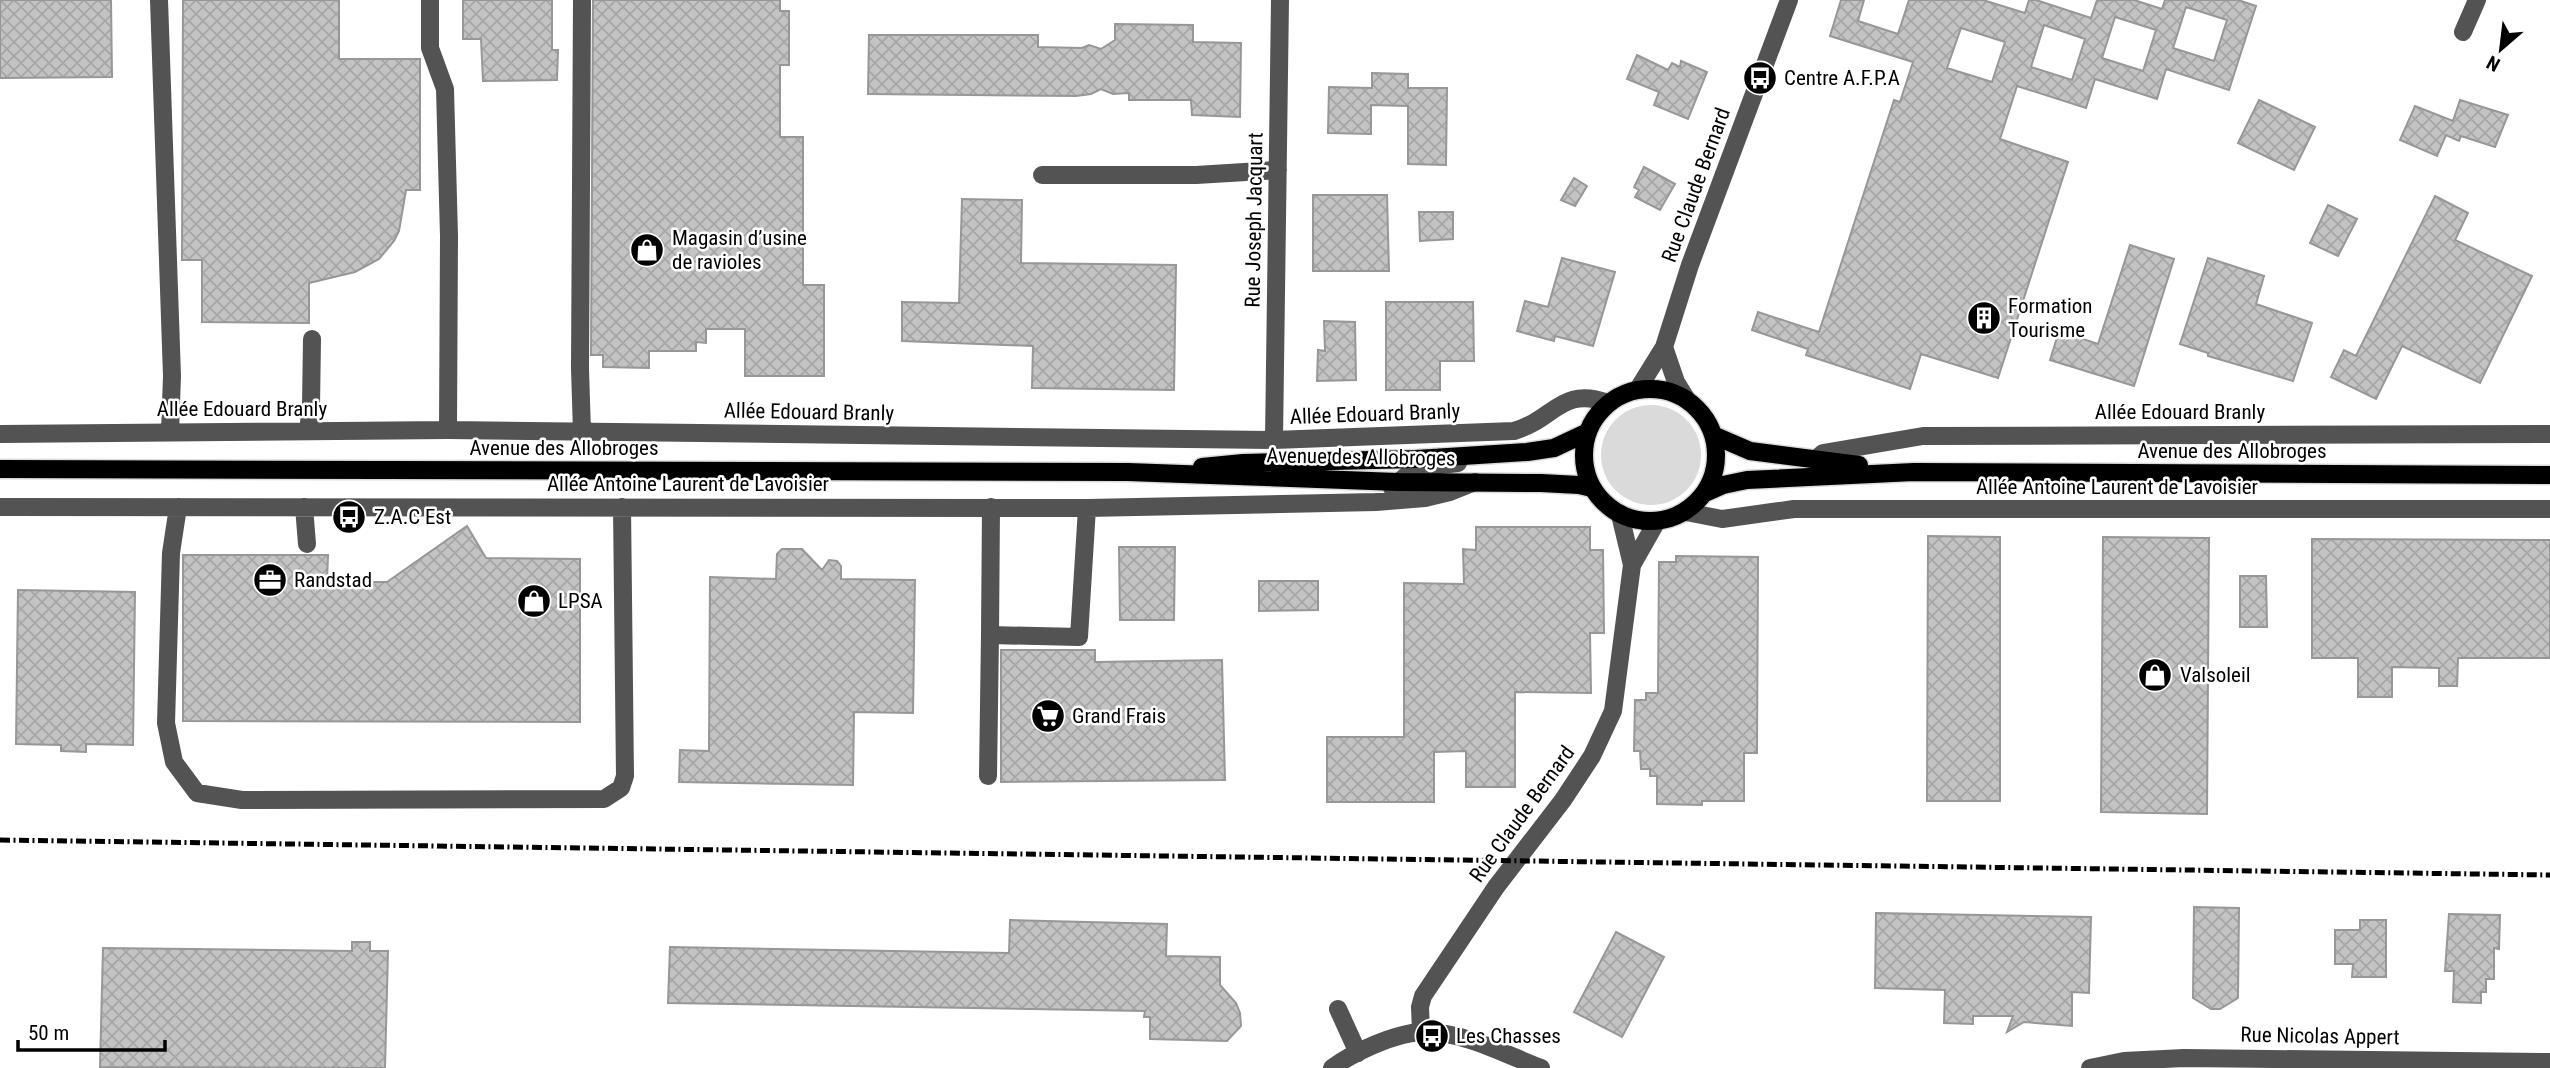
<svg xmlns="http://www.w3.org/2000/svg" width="2550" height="1068" font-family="'Roboto Condensed',sans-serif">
<defs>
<pattern id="building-cross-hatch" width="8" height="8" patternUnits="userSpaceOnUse" patternTransform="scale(1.75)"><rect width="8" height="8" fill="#c3c3c3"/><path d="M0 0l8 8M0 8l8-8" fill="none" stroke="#a6a6a6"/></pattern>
</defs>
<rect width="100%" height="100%" fill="#fff"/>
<path fill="#dadada" d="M1601 455a50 50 0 1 1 100 0a50 50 0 1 1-100 0Z"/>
<path fill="url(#building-cross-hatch)" stroke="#979797" stroke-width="2" fill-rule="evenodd" d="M0 0H111L112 77 0 78Z
M183 0H339V59H420V190H406L399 231 394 241 379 259 355 272 309 283V323L202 322V260H182Z
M463 0H552V50H558L557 80 483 81 481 39H463Z
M593 0H780V11H789V65H780V137H803V285H824V376H745V329H706V343L696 342V351H649V368L603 367V355H591Z
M1841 0H1864L1858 21 1898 34 1909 0H1983L2025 13 2029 0H2036L2091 18 2097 0H2134L2162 9 2165 0H2238L2256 6 2229 90 2166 69 2157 99 2095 79 2086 108 2017 86 2000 139 2068 162 1998 378 1921 354 1910 389 1806 355 1808 349 1752 330 1758 312 1819 332 1894 100 1900 102 1913 62 1830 36ZM2186 7 2227 20 2214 61 2173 48ZM2115 17 2156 30 2143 71 2102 58ZM2044 25 2085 39 2072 80 2031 67ZM1961 28 2005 42 1992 82 1947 68Z
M1115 24 1193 25V42L1241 43 1240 117 1192 115 1191 100H1129V93L1113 94 1101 89 1091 94 1076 96 868 94 869 35H1038V47L1082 48 1089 45 1101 49 1115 40Z
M1637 55 1668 70 1672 63 1680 67 1681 61 1707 72 1688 119 1654 105 1659 92 1627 79Z
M1372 73 1408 74V88H1447L1446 165 1408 164V106L1371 105V134L1328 133 1329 87 1372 88Z
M2259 100 2315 127 2294 170 2238 143Z
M2460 100 2508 115 2495 147 2461 136 2459 141 2446 135 2437 156 2400 140 2415 106 2453 121Z
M1644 167 1675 184 1660 210 1635 197 1639 190 1634 187Z
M1574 178 1587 186 1575 206 1561 200Z
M1313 195H1387L1389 271H1313Z
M2435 196 2468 213 2455 240 2532 276 2480 383 2402 346 2376 399 2331 377 2344 350 2356 356Z
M962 199 1022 200 1021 263 1176 265 1174 390 1032 388 1033 346 902 341V302L959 303Z
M2328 205 2357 219 2338 256 2310 243Z
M1419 212H1453V239L1420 241Z
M2130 245 2174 259 2134 386 2050 360 2059 331 2098 344Z
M1562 258 1615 272 1593 346 1555 336 1554 341 1517 331 1525 301 1548 307Z
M2208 258 2264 276 2256 304 2312 323 2293 381 2208 356V353L2180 344Z
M1386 302H1473L1474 361H1440V390H1386Z
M1324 321 1355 322 1356 380 1317 381 1318 350 1325 351Z
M467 526 486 558 580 559V722L183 721V555H328L327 582H387Z
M1476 527H1590V550H1603L1604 633H1590L1591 693 1515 692V787H1466V751L1434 752V802H1327V737H1404V583L1464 584 1463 549 1476 550Z
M1928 536 2000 537V801H1927Z
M2103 537 2209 538 2207 814 2101 812Z
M2312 539 2550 540V658H2458L2457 686H2439V668L2392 667V697H2358V658H2312Z
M1119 547H1175L1174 620H1120Z
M782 549H802L822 570 829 560 837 561 841 566V579L915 580 913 713 854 712 853 785 679 782 680 750 709 751 710 577 776 579 777 554Z
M1676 556 1758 557 1757 753H1744V801H1702V805L1657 804V776H1650V769H1641L1640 751H1634L1635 700H1646V693H1658L1659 562H1676Z
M2240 576H2266L2267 627H2240Z
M1259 581H1318V610L1259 611Z
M18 590 135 592 133 745 86 744V752L61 751V745L16 744Z
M1001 650H1095V662L1222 660 1225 780 1001 782Z
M2194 907 2239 908 2238 998 2220 1009H2211L2193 998Z
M1876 913 2091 917 2089 993 2072 992V1026L2024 1022 2007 1032 2013 1016H1973V1024L1944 1023 1945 990 1875 988Z
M2449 914 2500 915 2499 949 2494 948V979H2486V992H2481V1003L2453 1002 2454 971H2445Z
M1010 920 1167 924 1166 956 1220 957V985L1236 1003 1240 1013 1241 1026 1227 1041 1150 1039V1017H1144L1145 1011 668 1003 670 947 1009 953Z
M2360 920H2386V977H2352L2353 964H2335V930H2360Z
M1616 932 1664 957 1622 1037 1574 1012Z
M352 942H370V951H388L385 1068 100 1067 103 948 352 951Z"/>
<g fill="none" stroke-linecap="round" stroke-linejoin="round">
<g stroke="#dbdbdb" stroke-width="21">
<path id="major" d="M1584 455a66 66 0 1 1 132 0a66 66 0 1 1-132 0Z
M1713 435 1750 451 1859 465
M1202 467 1243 463 1416 459 1527 452 1554 448 1586 433
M0 469 1128 472 1398 482 1541 483 1579 485 1592 488
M1705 493 1723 485 1747 480 1914 472 2550 475"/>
</g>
<path stroke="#535353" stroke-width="18" d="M159 0 172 376 170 432
M430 0V48L445 89 449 236 448 430
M582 0 580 369 582 432
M2463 32 2477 0
M1042 175H1196L1278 170
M1664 347 1676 382 1687 400
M1638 389 1664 347 1690 265 1789 0
M308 431 311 406 312 339
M0 434 448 430 1274 440 1514 431C1555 419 1561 386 1608 403
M1274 440 1280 0
M1815 460 1823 453 1923 436 2550 434
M1392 488 1415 468 1458 463
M0 507 1087 508 1376 502 1425 498 1450 492 1475 482
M178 507 171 553 166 723 174 762 197 793 242 800 604 799 621 788 625 776 622 507
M304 507 307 544
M991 507 990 635 1079 637 1087 508
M1686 512 1722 519 1794 509H2550
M1632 565 1657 521
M988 776 990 635
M1338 1009 1358 1053
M1421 1032 1420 1007 1423 996 1496 887 1563 800 1592 756 1613 711 1632 565 1620 515
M1332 1068C1354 1052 1395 1033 1422 1032 1463 1031 1504 1054 1541 1068
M2090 1068 2124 1061 2184 1058 2550 1062"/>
<use href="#major" stroke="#000" stroke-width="18"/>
<path stroke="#000" stroke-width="5" stroke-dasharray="10 3.5 2 3.5" stroke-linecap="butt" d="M0 840 2550 875"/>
</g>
<defs>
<g id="bus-disc" transform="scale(1.75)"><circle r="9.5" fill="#000" stroke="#fff"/><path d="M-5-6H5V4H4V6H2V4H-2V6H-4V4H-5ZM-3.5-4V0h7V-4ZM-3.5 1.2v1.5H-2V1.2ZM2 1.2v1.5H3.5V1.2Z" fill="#fff"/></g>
<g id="shop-disc" transform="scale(1.75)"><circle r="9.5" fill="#000" stroke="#fff"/><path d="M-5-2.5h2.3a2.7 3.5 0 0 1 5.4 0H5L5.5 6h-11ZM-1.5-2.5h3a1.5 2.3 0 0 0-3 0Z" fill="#fff"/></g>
<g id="building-disc" transform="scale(1.75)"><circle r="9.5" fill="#000" stroke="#fff"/><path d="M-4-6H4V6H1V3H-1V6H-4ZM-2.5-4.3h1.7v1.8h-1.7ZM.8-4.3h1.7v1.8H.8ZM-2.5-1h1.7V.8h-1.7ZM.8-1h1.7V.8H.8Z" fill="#fff"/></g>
<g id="office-disc" transform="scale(1.75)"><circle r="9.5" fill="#000" stroke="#fff"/><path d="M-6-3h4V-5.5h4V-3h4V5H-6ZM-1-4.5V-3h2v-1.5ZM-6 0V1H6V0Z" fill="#fff"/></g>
<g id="supermarket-disc" transform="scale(1.75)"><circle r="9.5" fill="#000" stroke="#fff"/><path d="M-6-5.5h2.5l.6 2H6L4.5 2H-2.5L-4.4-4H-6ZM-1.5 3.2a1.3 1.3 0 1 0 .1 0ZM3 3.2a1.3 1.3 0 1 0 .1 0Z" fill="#fff"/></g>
</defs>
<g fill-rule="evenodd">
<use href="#bus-disc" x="1760" y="78"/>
<use href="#shop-disc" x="647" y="250"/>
<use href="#building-disc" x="1984" y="318"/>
<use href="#bus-disc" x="349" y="517"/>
<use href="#office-disc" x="270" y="580"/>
<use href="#shop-disc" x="534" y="601"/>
<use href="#shop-disc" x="2155" y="675"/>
<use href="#supermarket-disc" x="1048" y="716"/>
<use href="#bus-disc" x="1432" y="1036"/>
</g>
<g text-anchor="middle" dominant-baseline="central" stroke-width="5" stroke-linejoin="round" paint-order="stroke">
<g font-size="21" fill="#000" stroke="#fff" text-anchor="start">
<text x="1784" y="78">Centre A.F.P.A</text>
<text x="672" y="238">Magasin d’usine<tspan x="672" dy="24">de ravioles</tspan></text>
<text x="2008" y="306">Formation<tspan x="2008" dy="24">Tourisme</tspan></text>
<text x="374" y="517">Z.A.C Est</text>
<text x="294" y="580">Randstad</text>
<text x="558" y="601">LPSA</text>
<text x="2180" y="675">Valsoleil</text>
<text x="1072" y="716">Grand Frais</text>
<text x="1456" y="1036">Les Chasses</text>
</g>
<g font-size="21" fill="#000" stroke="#fff">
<text transform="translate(1696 185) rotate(-70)">Rue Claude Bernard</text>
<text transform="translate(1254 220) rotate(-89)">Rue Joseph Jacquart</text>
<text x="242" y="409">Allée Edouard Branly</text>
<text transform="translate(809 412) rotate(1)">Allée Edouard Branly</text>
<text x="2180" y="412">Allée Edouard Branly</text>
<text transform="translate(1375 414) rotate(-2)">Allée Edouard Branly</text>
<text x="564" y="448">Avenue des Allobroges</text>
<text x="2232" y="451">Avenue des Allobroges</text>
<text transform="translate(1361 457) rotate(1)">Avenue des Allobroges</text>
<text x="688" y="484">Allée Antoine Laurent de Lavoisier</text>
<text x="2117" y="487">Allée Antoine Laurent de Lavoisier</text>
<text transform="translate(1522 814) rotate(-54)">Rue Claude Bernard</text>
<text transform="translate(2320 1036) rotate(1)">Rue Nicolas Appert</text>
</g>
</g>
<g transform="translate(2501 49) rotate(208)" stroke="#ffffff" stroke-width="5" paint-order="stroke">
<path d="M0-5L12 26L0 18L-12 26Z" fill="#000000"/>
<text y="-10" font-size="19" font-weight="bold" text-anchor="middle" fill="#000000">N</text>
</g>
<path d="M18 1040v10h147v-10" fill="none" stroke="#000000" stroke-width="3.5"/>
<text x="28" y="1040" font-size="21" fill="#000000" stroke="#ffffff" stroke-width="5" paint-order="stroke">50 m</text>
</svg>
